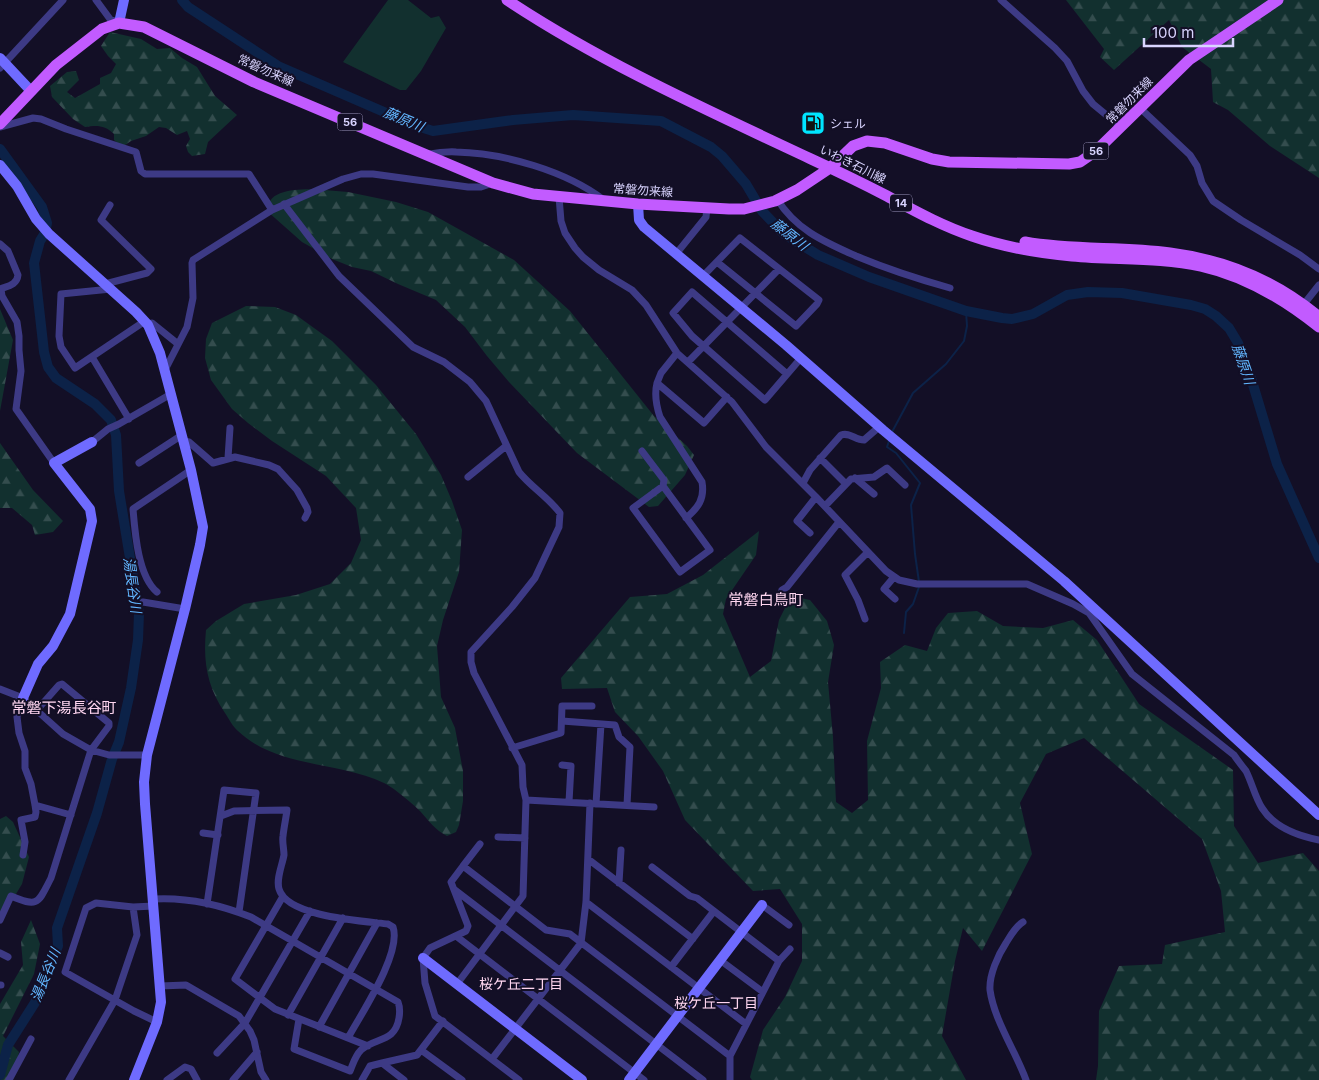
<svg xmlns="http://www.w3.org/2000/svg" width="1319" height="1080" font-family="Inter,'Noto Sans JP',sans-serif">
<defs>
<pattern id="forest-firs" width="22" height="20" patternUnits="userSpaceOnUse" patternTransform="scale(1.25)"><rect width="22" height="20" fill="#12302f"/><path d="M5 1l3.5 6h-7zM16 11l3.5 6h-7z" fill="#344d4e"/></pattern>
</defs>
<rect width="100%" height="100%" fill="#130f26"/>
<path fill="url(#forest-firs)" d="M1066 0H1319V178L1270 146 1228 110 1213 102 1211 69 1182 47 1169 20 1114 70 1100 57 1104 49Z
M110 32 141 39 157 49 170 48 182 58 197 67 215 96 237 115 208 142 205 154 192 156 188 152 186 146 190 139 187 131 177 135 166 128 159 127 146 136 131 141 122 147 114 140V134C105 125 97 125 85 127L73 119 52 97 50 86 67 72 76 71 79 80 67 92 75 98 100 84V78L111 73 116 64 108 56 101 46Z
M312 189 348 192 396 202 428 212 514 260 570 311 654 416 687 446 694 455 685 475 658 506 649 507 577 453 509 382 487 356 465 327 436 300 398 284 371 271 352 267 332 259 302 242 267 211C268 189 295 190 312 189Z
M246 306 275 307 296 315 332 341 376 385 416 434 441 475 452 501 462 530 459 572 443 620 437 646 441 697 455 728 463 771V801L459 825 456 832 447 836C435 830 429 821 420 811 412 803 394 788 384 783 338 761 277 768 238 731 233 727 229 719 225 713 207 686 203 662 206 630L216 621 244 604 296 595 330 584 351 563 361 540 356 508 326 476 272 441 248 423 232 409 211 380 205 358 206 339 212 323Z
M0 309 13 340 0 411Z
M0 443 33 490 63 521 53 532 35 535 32 525 12 508H0Z
M759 531 756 555 726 599 723 614 750 677 771 661 779 620 791 596 810 600 827 621 834 645 828 682 833 737 836 802 852 813 868 800 867 741 881 688 880 662 905 645 927 651 936 628 948 613 977 611 1003 626 1043 628 1073 620 1097 640 1139 704 1233 770 1234 826 1258 863 1303 853 1319 871V1080H1096L1098 1066 1099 1011 1119 966 1162 964 1165 945 1225 932 1221 891 1202 839 1084 738 1046 754 1020 803 1032 854 982 951 963 928 955 961 942 1036 966 1080H752L750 1077 763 1030 785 997 802 961V924L780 889 753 891 685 820 663 771 638 736 615 712 607 688 562 689 561 678 630 597 667 594 703 575Z
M6 816 13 822 29 857 22 884 0 920V819Z
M31 920 40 944 34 974 3 1036 19 1052 13 1080H0V1004L23 965 21 942Z"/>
<path fill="#12302f" d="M388 0H408L431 18 439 16 446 28 421 71 406 90H400L343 62Z"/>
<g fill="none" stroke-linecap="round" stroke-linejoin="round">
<path stroke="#0c2248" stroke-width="2" d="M892 432 913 393 946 364 964 341 967 326 966 311
M889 441 887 447 896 453 920 483 911 505 915 554 919 582
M904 633 906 612 913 604 919 587"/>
<path stroke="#0c2248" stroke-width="10" d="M182 0 188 7 278 66 414 125 433 131 513 120 573 115 661 121 711 147 722 156 746 184 762 211 784 234 818 255 869 277 966 311 1002 318 1012 319 1033 314 1067 295 1088 292 1122 293 1191 305 1205 309 1216 316 1229 328 1238 343 1251 378 1277 464 1319 558
M0 149 42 207 47 223 45 233 40 241 34 263 44 352 48 367 56 378 95 404 111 420 116 435 119 491 139 613 138 640 131 688 119 742 112 759 97 813 57 928 58 946 36 1001 8 1045 0 1075"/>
<path stroke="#3d3a85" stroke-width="7" d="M96 0 110 19 119 23
M1001 0 1055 48 1067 61 1083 91 1093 104 1121 127
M0 68 63 0
M1140 108 1190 155 1197 166 1202 183 1213 201 1241 220 1300 255 1319 269
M0 127 33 118 41 119 66 129 136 152 141 171 145 174H249L272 210
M430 154C438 153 448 151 456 152 504 153 566 171 604 200
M559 197 561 221 565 233 575 248 583 257 599 270 632 290 646 305 677 353 732 402 766 447 816 497 886 571 899 580 917 584H1027L1073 604 1089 613 1095 608
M777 199C796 230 825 242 856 256 887 269 918 279 950 288
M284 204 339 276 413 347 444 362 470 382 486 401 519 472C531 487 548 497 560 513L559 527 535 578 512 607 471 652V662L474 673 522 765 523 787 526 800 523 896 457 984
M0 244 8 251 18 275C17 285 8 286 0 289
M676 254 706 217 707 208
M703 276 740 238 819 300 817 304 796 326 717 262
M105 284 147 273 151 269 101 220 110 205
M1 289 2 296 17 322 19 336V350L21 371 16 409 54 463
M111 289 61 294 59 336 61 347 75 368 145 321
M1304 304 1319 285
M148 325 152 323 178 344
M677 353 661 373 657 383 704 423 727 397
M92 357 129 419
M688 362 779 269
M165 370 187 327 193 298 192 263 193 260 272 210 343 179 361 174H373L468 187H481L493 183
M787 374 692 292 673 313 692 336 765 400 801 358
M657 383C654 395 656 405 660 417L702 482C705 499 698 508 686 518
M184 441 189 442 213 463 235 457 269 465 278 469 297 490 307 508 308 512 305 518
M92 442 108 429 119 424 171 394
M642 451 664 480 663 486 710 550 680 572 633 508 663 486
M228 458 230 428
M820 458 846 484
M139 463 182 435
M468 477 506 446
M855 478 874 494
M803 483 810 470 841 435C850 432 855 440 864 440L879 427
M825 506 851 479 874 477 887 468 905 485
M810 533 797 521 816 497
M894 577 884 589 895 599
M782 590 787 587 839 522
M157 592C138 576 135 533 133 509L191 470
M143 602 185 609
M1089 613 1132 674 1234 755C1238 761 1242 766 1246 771 1252 783 1255 797 1262 808 1274 827 1298 836 1319 840
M865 619 858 600 845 575 868 552
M0 689 23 698 63 734 91 750 109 755H147
M21 697 17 717 19 733 25 751V768L31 784 35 805 36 812 35 817 21 820 25 842 23 855
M562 721 615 725 619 737 630 747 627 805
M512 748 561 733 562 706H592
M562 765 571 766 569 802
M526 800 654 807
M596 804 601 724
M35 805 71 815
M221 816 234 811 287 810C286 818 284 827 283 836 282 842 284 849 284 855 282 866 276 879 279 889 287 917 363 921 388 924L393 927C402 953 361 1014 348 1038
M203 833 218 835
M498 837 525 838
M588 859 693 939
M463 866 480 844
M652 867 690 896 697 898 779 961 730 1056V1080
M619 883 621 850
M455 890 703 1080
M282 898 235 979 275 1009 368 1046
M153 899C186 897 221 905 251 917L398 1002C400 1007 400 1012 399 1018 395 1043 375 1037 361 1050 355 1056 353 1064 350 1071L294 1049 299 1019
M586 902 746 1024
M207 904 224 790 256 793 239 912
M762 905 789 925
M154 906 133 907 96 903 86 908 65 972 134 1011 157 1022
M0 920 11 896C39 908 38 903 51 878L91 750 109 726V723L62 684 59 685 37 710
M1023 922C1015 927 1011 935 1006 943 998 955 989 975 990 990 994 1020 1016 1052 1026 1080
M456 936 644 1080
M0 953 8 957
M720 960 763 992
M779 961 790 949
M671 967 714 911
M0 985H1
M160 986 186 985 239 1016 250 1031 254 1040 261 1072 266 1080
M288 1015 343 918
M319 1027 377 923
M421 1050 462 1080
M217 1053 245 1023 310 911
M492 1059 581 943 586 902 590 803
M9 1080 31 1039
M69 1080 115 1000 137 935 133 907
M167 1080 185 1067 191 1069 197 1080
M233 1080 257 1052
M362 1080 370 1066 382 1063
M404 1080 382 1063 417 1055 443 1021
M519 1080 435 1016 425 983 423 958 430 948 466 931 468 926 451 882 463 866 546 930 570 934 730 1056"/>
<path stroke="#6f6bff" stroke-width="10" d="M119 23 124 0
M0 58 31 91
M0 165 17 186 36 219 49 234 136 312 148 325 160 353 191 470 203 527 200 545 185 609 147 755 144 782 145 804 161 1002 157 1022 134 1080
M638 204 639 220 644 227 786 345 883 430 1064 581 1319 815
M23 698 38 664 53 646 70 614 92 521 90 509 54 463 92 442
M423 958 582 1080
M629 1080 762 905"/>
<path stroke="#c25bff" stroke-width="11" d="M507 0C602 63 707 110 811 159 837 171 862 183 887 196 915 211 942 226 972 236 1004 247 1039 253 1072 256 1115 260 1159 257 1201 266 1246 276 1284 299 1319 327
M0 124 56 65 102 29 119 23 144 27 254 82 493 183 533 194 638 204 729 209H744L775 201 797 190 830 168 853 146 867 141 885 143 932 159 949 162 1069 164 1080 162 1096 151 1189 60 1278 0
M1025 242C1073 251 1122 246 1170 253 1225 260 1276 281 1319 317"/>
</g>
<defs>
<g id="fuel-square" transform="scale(1.25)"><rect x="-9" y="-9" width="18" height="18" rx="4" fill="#00e5ff" stroke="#130f26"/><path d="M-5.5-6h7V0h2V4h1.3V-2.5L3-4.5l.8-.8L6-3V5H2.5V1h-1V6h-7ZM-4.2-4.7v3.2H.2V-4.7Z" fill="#111"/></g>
</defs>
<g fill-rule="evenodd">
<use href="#fuel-square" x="813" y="123"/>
</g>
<g text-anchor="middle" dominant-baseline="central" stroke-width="4" stroke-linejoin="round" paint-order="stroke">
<g fill="#130f26" stroke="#9e99be" stroke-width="1">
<rect x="337.5" y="113.5" width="25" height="17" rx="4"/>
<rect x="1083.5" y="142.5" width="25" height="17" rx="4"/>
<rect x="890" y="194.5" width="22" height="17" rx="4"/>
</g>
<g font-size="11" font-weight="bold" fill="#d9d4ff">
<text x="350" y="122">56</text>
<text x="1096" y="151">56</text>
<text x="901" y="203">14</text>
</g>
<g font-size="12" fill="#d9d4ff" stroke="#130f26">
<text transform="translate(266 70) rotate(24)">常磐勿来線</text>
<text transform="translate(1129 100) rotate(-45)">常磐勿来線</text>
<text transform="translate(853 164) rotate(26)">いわき石川線</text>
<text transform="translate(643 190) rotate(4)">常磐勿来線</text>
</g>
<g font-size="12" fill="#d9d4ff" stroke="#130f26" text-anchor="start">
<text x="830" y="123">シェル</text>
</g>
<g font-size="14" font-style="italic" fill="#62b6ff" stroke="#130f26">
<text transform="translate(404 119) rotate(23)">藤原川</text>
<text transform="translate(790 234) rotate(38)">藤原川</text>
<text transform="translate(1244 364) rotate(71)">藤原川</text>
<text transform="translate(133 585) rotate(82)">湯長谷川</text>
<text transform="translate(45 975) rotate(-68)">湯長谷川</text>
</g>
<g font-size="14" fill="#ffd6f0" stroke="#130f26">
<text x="521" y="983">桜ケ丘二丁目</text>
<text x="716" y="1002">桜ケ丘一丁目</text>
</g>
<g font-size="15" fill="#ffd6f0" stroke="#130f26">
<text x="766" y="599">常磐白鳥町</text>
<text x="64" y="707">常磐下湯長谷町</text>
</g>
</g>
<path d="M1144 38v8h89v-8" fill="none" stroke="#d9d4ff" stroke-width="2.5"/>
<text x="1152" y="38" font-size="15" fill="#d9d4ff" stroke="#130f26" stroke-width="4" paint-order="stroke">100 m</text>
</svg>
